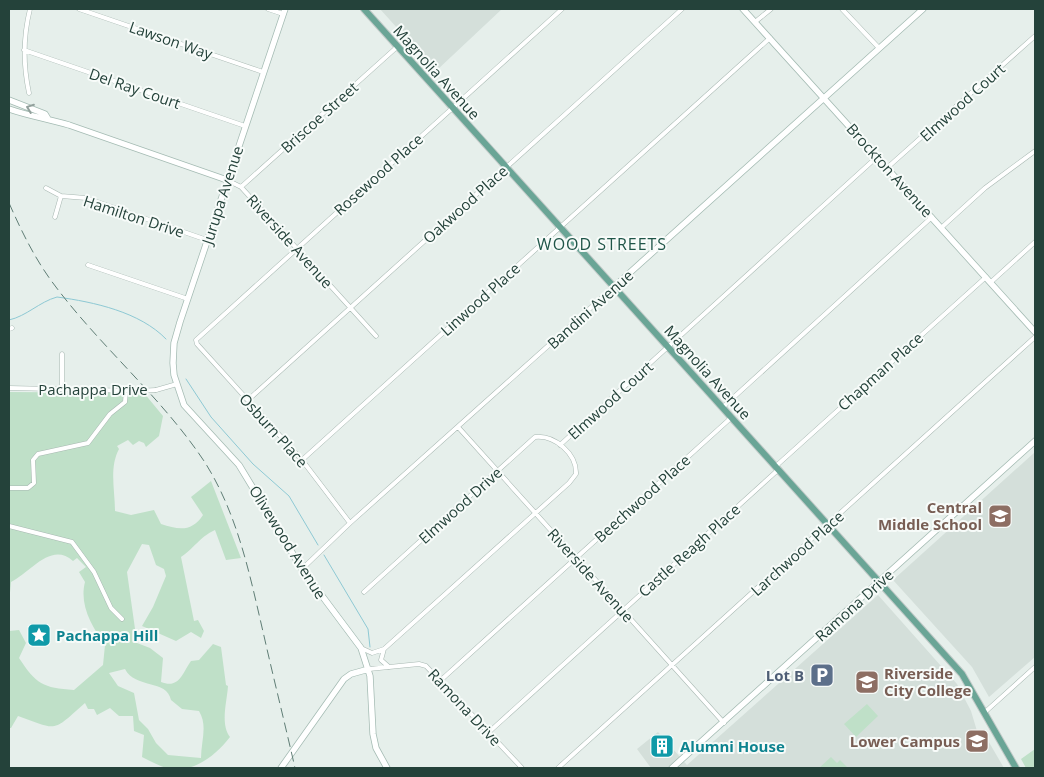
<svg xmlns="http://www.w3.org/2000/svg" width="1044" height="777" font-family="'Open Sans',sans-serif">
<rect width="100%" height="100%" fill="#e6efeb"/>
<path fill="#d4dfda" d="M380 9H502L436 71Z
M1035 452V657L989 697 972 667 893 580Z
M878 595 957 684 971 711 977 731 983 732 1004 768H651L637 749 658 732 687 765Z"/>
<path fill="#bfe0c8" fill-rule="evenodd" d="M9 392 144 393 163 416 159 436 146 447 144 443 139 441 133 445 128 440 117 446 119 449C109 468 115 490 115 511L131 515 154 510 161 524C179 530 192 532 203 515L191 497 211 481 241 558 226 560 215 530C198 538 195 548 181 557L194 621 198 620 204 631 201 638 191 632 176 641 142 626 153 607 166 576 164 569 156 565 149 545 142 544 127 572 137 643 150 648 163 658 161 682C179 689 182 674 191 661L199 660 213 644 221 647 226 685 228 686C227 702 220 724 230 737 215 756 193 774 167 768 159 766 150 761 142 757L144 735 134 731 133 716H119L110 708 97 715 94 709H88L85 703C52 732 59 731 18 716L11 728H9V631L19 630 26 643 19 658C36 684 43 688 74 690L103 665 105 645C92 627 79 605 85 582L79 572 86 567 77 558 73 561C51 541 30 573 11 582L9 603ZM125 669C135 689 167 679 171 700L182 709 199 711C208 726 201 741 201 758L168 755 156 743 148 729 139 720 134 693 118 686 109 673Z
M867 704 878 716 856 737 844 724Z
M1035 749V768H1026L1021 759Z
M831 757 837 763 840 760 848 768H819Z"/>
<g fill="none" stroke-linecap="round" stroke-linejoin="round">
<path stroke="#8ec9d4" stroke-width="1" d="M9 320C27 316 39 302 57 297 94 302 140 312 166 339
M186 379 211 417 253 464 289 496 318 545
M324 555 368 629 370 647"/>
<g stroke="#a8b8b2" stroke-width="5">
<path id="street" d="M79 9 263 72
M268 9 283 14
M842 9 879 48
M755 22 771 9
M24 50 245 126
M29 93C23 65 23 37 30 9
M888 167 1035 36
M227 180 241 187 376 336
M241 187 397 47
M46 188 61 196 86 198 207 240
M55 217 61 196
M941 228 985 188 1035 151
M88 265 188 299
M991 282 1035 242
M9 329 12 328
M62 354V389
M9 388 138 391
M156 390 177 384
M248 400 682 9
M723 407 932 217
M458 427 724 723
M560 445 878 156
M302 460 770 38
M776 466 986 277
M9 488H28L34 483 33 460 38 454 88 443 110 414 125 402 126 391
M350 523 302 460 197 344 196 340 562 9
M9 526 72 542 94 572 111 608 122 619
M302 569 350 523 615 286
M361 648 372 653 384 649 569 483 576 474C577 454 555 435 535 437L364 592
M384 649 381 660 389 667
M369 669 419 664 426 666 522 768
M441 680 732 417
M984 713 1035 667
M489 732 779 469
M558 768 1035 337"/>
</g>
<g stroke="#a4bbb3" stroke-width="7">
<path id="secondary" d="M285 9 180 322 174 343 173 363 174 375 184 405 239 465 302 569 361 648 370 676 373 734 376 748 387 768
M743 9 1035 332
M9 100 45 114 48 119
M9 109C29 116 49 119 69 125L227 180
M615 286 923 9
M281 768 344 679 351 674 369 669
M672 768 1035 441"/>
</g>
<g stroke="#c2cac8" stroke-width="8">
<path id="primary" d="M364 9 962 674 1016 768"/>
</g>
<use href="#street" stroke="#fff" stroke-width="4"/>
<use href="#secondary" stroke="#fff" stroke-width="5.5"/>
<use href="#primary" stroke="#6aa596" stroke-width="6"/>
<path stroke="#5f7d75" stroke-width="1" stroke-dasharray="10 5" stroke-linecap="butt" d="M9 203C21 230 33 255 50 279 97 344 160 395 204 461 238 514 250 576 264 636 274 680 285 724 295 768"/>
<g stroke="#a8b8b2" stroke-width="5" stroke-linecap="butt">
<path id="street-bridge" d="M138 391 156 390"/>
</g>
<use href="#street-bridge" stroke="#fff" stroke-width="4"/>
</g>
<defs><path id="oneway-chevron" d="M-2-3.5L2.5 0L-2 3.5" fill="none" stroke-width="1.6" stroke-linecap="round" stroke-linejoin="round" transform="scale(1.25)"/></defs>
<use stroke="#92a09c" href="#oneway-chevron" transform="translate(30 108) rotate(-159)"/>
<defs>
<g id="school-square" transform="scale(1.25)"><rect x="-9" y="-9" width="18" height="18" rx="4" fill="#8d6e63" stroke="#f7fbf9"/><path d="M0-5L7-2L0 1L-7-2ZM-4 1L0 2.5L4 1V4Q0 6-4 4Z" fill="#fff"/></g>
<g id="sight-square" transform="scale(1.25)"><rect x="-9" y="-9" width="18" height="18" rx="4" fill="#0f9aa8" stroke="#f7fbf9"/><path d="M0-6L1.8-2.2L6-1.7L2.9 1.2L3.7 5.4L0 3.3L-3.7 5.4L-2.9 1.2L-6-1.7L-1.8-2.2Z" fill="#fff"/></g>
<g id="parking-square" transform="scale(1.25)"><rect x="-9" y="-9" width="18" height="18" rx="4" fill="#5c6f8a" stroke="#f7fbf9"/><path d="M-3.5-5.5H1a3.5 3.5 0 0 1 0 7H-1V5.5H-3.5ZM-1-3.4V-.6H.8a1.4 1.4 0 0 0 0-2.8Z" fill="#fff"/></g>
<g id="university-square" transform="scale(1.25)"><rect x="-9" y="-9" width="18" height="18" rx="4" fill="#8d6e63" stroke="#f7fbf9"/><path d="M0-5L7-2L0 1L-7-2ZM-4 1L0 2.5L4 1V4Q0 6-4 4Z" fill="#fff"/></g>
<g id="building-square" transform="scale(1.25)"><rect x="-9" y="-9" width="18" height="18" rx="4" fill="#0f9aa8" stroke="#f7fbf9"/><path d="M-4-6H4V6H1V3H-1V6H-4ZM-2.5-4.3h1.7v1.8h-1.7ZM.8-4.3h1.7v1.8H.8ZM-2.5-1h1.7V.8h-1.7ZM.8-1h1.7V.8H.8Z" fill="#fff"/></g>
</defs>
<g fill-rule="evenodd">
<use href="#school-square" x="1000" y="516"/>
<use href="#sight-square" x="39" y="635"/>
<use href="#parking-square" x="822" y="675"/>
<use href="#university-square" x="867" y="682"/>
<use href="#school-square" x="977" y="741"/>
<use href="#building-square" x="662" y="746"/>
</g>
<g text-anchor="middle" dominant-baseline="central" stroke-width="4" stroke-linejoin="round" paint-order="stroke">
<g font-size="15" fill="#24423a" stroke="#f7fbf9">
<text transform="translate(171 40) rotate(19)">Lawson Way</text>
<text transform="translate(437 72) rotate(48)">Magnolia Avenue</text>
<text transform="translate(135 88) rotate(19)">Del Ray Court</text>
<text transform="translate(962 102) rotate(-42)">Elmwood Court</text>
<text transform="translate(319 117) rotate(-42)">Briscoe Street</text>
<text transform="translate(890 170) rotate(48)">Brockton Avenue</text>
<text transform="translate(378 174) rotate(-42)">Rosewood Place</text>
<text transform="translate(222 195) rotate(-72)">Jurupa Avenue</text>
<text transform="translate(465 204) rotate(-42)">Oakwood Place</text>
<text transform="translate(134 216) rotate(18)">Hamilton Drive</text>
<text transform="translate(290 241) rotate(48)">Riverside Avenue</text>
<text transform="translate(480 299) rotate(-42)">Linwood Place</text>
<text transform="translate(590 309) rotate(-42)">Bandini Avenue</text>
<text transform="translate(880 371) rotate(-42)">Chapman Place</text>
<text transform="translate(708 372) rotate(48)">Magnolia Avenue</text>
<text x="93" y="389">Pachappa Drive</text>
<text transform="translate(610 400) rotate(-42)">Elmwood Court</text>
<text transform="translate(274 430) rotate(48)">Osburn Place</text>
<text transform="translate(642 498) rotate(-42)">Beechwood Place</text>
<text transform="translate(460 505) rotate(-42)">Elmwood Drive</text>
<text transform="translate(288 542) rotate(58)">Olivewood Avenue</text>
<text transform="translate(689 550) rotate(-42)">Castle Reagh Place</text>
<text transform="translate(797 553) rotate(-42)">Larchwood Place</text>
<text transform="translate(591 575) rotate(48)">Riverside Avenue</text>
<text transform="translate(854 605) rotate(-42)">Ramona Drive</text>
<text transform="translate(465 707) rotate(47)">Ramona Drive</text>
</g>
<g font-size="15" font-weight="bold" fill="#785e54" stroke="#f7fbf9" text-anchor="end">
<text x="982" y="507">Central<tspan x="982" dy="17">Middle School</tspan></text>
<text x="884" y="673" text-anchor="start">Riverside<tspan x="884" dy="17">City College</tspan></text>
<text x="960" y="741">Lower Campus</text>
</g>
<g font-size="15" font-weight="bold" fill="#0d838f" stroke="#f7fbf9" text-anchor="start">
<text x="56" y="635">Pachappa Hill</text>
<text x="680" y="746">Alumni House</text>
</g>
<g font-size="15" font-weight="bold" fill="#4e5e75" stroke="#f7fbf9" text-anchor="end">
<text x="804" y="675">Lot B</text>
</g>
<g font-size="16" letter-spacing="1" fill="#1f5548" stroke="#f7fbf9">
<text x="602" y="244">WOOD STREETS</text>
</g>
</g>
<rect width="1044" height="777" fill="none" stroke="#24423a" stroke-width="20"/>
</svg>
